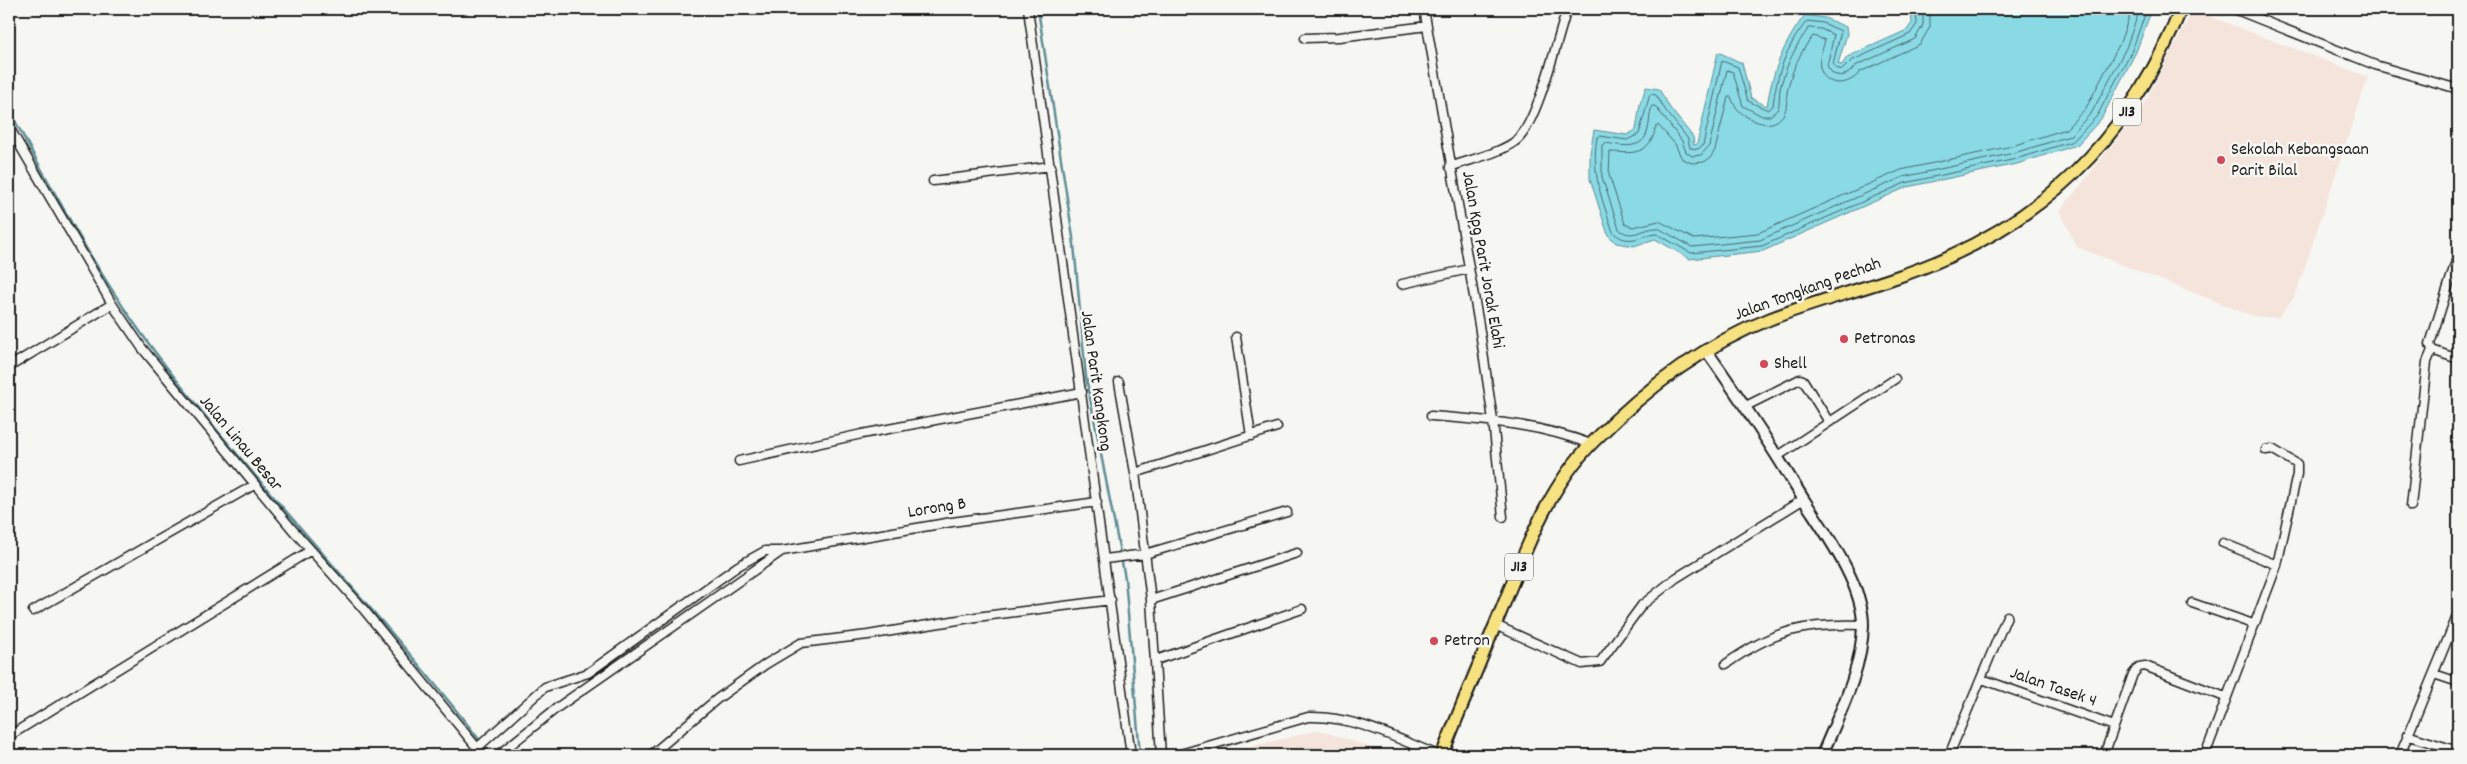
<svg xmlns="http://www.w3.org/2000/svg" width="2467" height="764" font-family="Dekko,sans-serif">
<rect width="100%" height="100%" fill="#f6f6f2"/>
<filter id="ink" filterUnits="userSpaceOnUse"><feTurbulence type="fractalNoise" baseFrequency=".02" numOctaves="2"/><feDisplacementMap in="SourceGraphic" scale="10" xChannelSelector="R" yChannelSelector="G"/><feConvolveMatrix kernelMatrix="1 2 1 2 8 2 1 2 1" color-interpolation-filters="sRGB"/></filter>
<g filter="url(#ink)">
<path fill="#f4e4db" d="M2193 10 2368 77 2295 296 2278 318 2253 316 2077 247 2060 211 2142 108Z
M1319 730 1393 755H1217Z"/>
<path fill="#8adae5" stroke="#5e8e95" d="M1911 9H2152L2136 52 2101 119 2077 145 2017 164 1907 187 1763 251 1690 259 1655 239 1634 246 1616 243 1608 235 1590 179V153L1594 130 1627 135 1636 130 1640 104 1646 87 1659 89 1670 108 1693 137 1694 145 1697 144 1718 52 1742 63 1751 98 1767 106C1772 72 1784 42 1805 15L1825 18 1846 27 1847 34 1838 64 1842 65 1847 57 1907 30 1912 23Z"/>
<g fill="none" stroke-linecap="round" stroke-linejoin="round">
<path stroke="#48686c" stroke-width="1" d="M1916 9 1917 24 1910 34 1851 61 1842 70 1836 68 1833 64 1841 31 1823 23 1807 21C1787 45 1776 75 1773 106L1768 110 1748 101 1738 67 1722 61 1703 145 1698 149 1690 148 1688 139 1666 111 1656 95 1650 94 1639 134 1627 140 1600 136 1597 138C1591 173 1602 199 1613 232 1628 247 1640 235 1657 234L1691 253 1762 246 1905 183 2016 159 2073 141 2097 116 2132 50 2147 9
M1923 9V25L1915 39 1855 66C1849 74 1844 78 1833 74L1827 66 1834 35 1821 29 1809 28C1796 44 1785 68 1780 89 1779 96 1780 102 1778 109L1770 116H1762L1743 106 1733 72 1727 70 1709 146 1701 155 1692 156 1686 152 1682 141 1655 106H1652C1649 114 1650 124 1647 133 1641 151 1619 145 1605 143L1602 145V177L1619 229C1631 241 1645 227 1658 228L1692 247 1760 240 1903 177 2014 153 2070 136 2092 112 2126 48 2140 9
M1930 9V27L1920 44 1860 72C1850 86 1825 89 1820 67 1818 58 1823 49 1825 40L1813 36C1801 50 1790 74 1787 93 1786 100 1788 108 1783 115 1776 125 1765 125 1755 121 1743 115 1736 111 1731 97H1728L1715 150 1710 158 1704 162 1692 163 1682 159 1675 144 1658 125C1654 129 1655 134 1652 139 1642 157 1625 152 1610 152L1609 175 1625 224 1633 227 1659 221 1694 239 1758 233 1901 170 2012 146 2066 129 2086 108 2119 45 2132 9"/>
<path stroke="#5e8e95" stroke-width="2.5" d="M1038 9 1074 244 1086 377 1125 578 1140 755
M9 110C55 194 100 280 158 356 263 494 386 617 491 755"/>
<g stroke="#1c1c1c" stroke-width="11">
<path id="street" d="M1028 9 1131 755
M1424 9 1479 325 1493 420 1503 517
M2234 9 2375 65 2458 89
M1305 38 1339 37 1427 26
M9 127 112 304 142 348 292 529 360 605 483 755
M1450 167C1468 160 1505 152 1518 139 1538 120 1558 37 1567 9
M933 181 1051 166
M2458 255 2430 344 2432 350 2458 359
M1402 284 1469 269
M1236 337 1251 436
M9 367 112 304
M1119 382 1135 473 1151 600 1161 755
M1746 406 1800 379 1803 380 1829 422
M1431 416C1487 420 1538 424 1591 444
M1778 456 1895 379
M739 461 862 434 1082 392
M1135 473 1277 427
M2411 506 2427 362 2432 350
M2223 543 2277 565
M1105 559 1145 554 1287 512
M1151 600 1297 553
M2192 603 2253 624
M33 611 254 485
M1495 625 1582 664 1600 662 1642 605 1676 578 1804 499
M1156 660 1302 609
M1726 664C1774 630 1804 623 1863 625
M2434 674 2458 682
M1982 679 2114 726
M2407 735 2458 751
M9 736 311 550
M477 748 545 687 588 673 738 566 765 551H782L952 522 1097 502
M498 755 558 707 782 551
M651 755 717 699 766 664 801 643 868 635 976 617 1111 600
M1177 755 1308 717C1353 715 1397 739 1438 755
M1949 755 2007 616
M2104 755 2133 674 2139 667 2145 666 2225 697
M2205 755 2277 565 2297 474V464L2272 449 2266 450
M2400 755 2458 614"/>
</g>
<g stroke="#1c1c1c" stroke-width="14">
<path id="secondary" d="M1706 350C1741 399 1773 449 1804 500 1826 534 1863 584 1863 625 1862 671 1839 714 1822 755"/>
</g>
<g stroke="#1c1c1c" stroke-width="15">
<path id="primary" d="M1442 755C1461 707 1481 659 1501 611 1525 552 1547 488 1593 442 1643 391 1703 345 1770 319 1828 296 1891 283 1948 257 2063 205 2134 125 2181 9"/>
</g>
<use href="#street" stroke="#f6f6f2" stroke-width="8"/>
<use href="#secondary" stroke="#f6f6f2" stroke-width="10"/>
<use href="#primary" stroke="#f7e281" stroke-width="11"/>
</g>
</g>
<g fill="#d1495b" stroke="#f6f6f2" stroke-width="2">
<circle cx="2221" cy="160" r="5"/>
<circle cx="1844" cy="339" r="5"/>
<circle cx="1764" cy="364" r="5"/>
<circle cx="1434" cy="641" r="5"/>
</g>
<g text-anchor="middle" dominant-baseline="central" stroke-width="5" stroke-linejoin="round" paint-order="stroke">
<g fill="#f6f6f2" stroke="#5d5d5c" stroke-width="1">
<rect x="2113" y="98.5" width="28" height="27" rx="4"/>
<rect x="1505" y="553.5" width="28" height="27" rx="4"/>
</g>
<g font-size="16" font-weight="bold" fill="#1c1c1c">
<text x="2127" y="112">J13</text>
<text x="1519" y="567">J13</text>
</g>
<g font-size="18" fill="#1c1c1c" stroke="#f6f6f2" text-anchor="start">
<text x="2231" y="150">Sekolah Kebangsaan<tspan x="2231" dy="21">Parit Bilal</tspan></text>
<text x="1854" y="339">Petronas</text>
<text x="1774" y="364">Shell</text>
<text x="1444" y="641">Petron</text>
</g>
<g font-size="18" fill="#1c1c1c" stroke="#f6f6f2">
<text transform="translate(1482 260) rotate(80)">Jalan Kpg Parit Jorak Elahi</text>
<text transform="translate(1808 290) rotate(-20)">Jalan Tongkang Pechah</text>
<text transform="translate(1095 381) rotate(82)">Jalan Parit Kangkong</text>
<text transform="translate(240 444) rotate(50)">Jalan Linau Besar</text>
<text transform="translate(937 509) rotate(-9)">Lorong B</text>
<text transform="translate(2053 688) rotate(19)">Jalan Tasek 4</text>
</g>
</g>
<rect width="2467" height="764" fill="none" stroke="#f6f6f2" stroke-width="30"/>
<rect x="15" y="15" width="2437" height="734" fill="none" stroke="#1c1c1c" stroke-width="2" filter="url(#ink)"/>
</svg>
